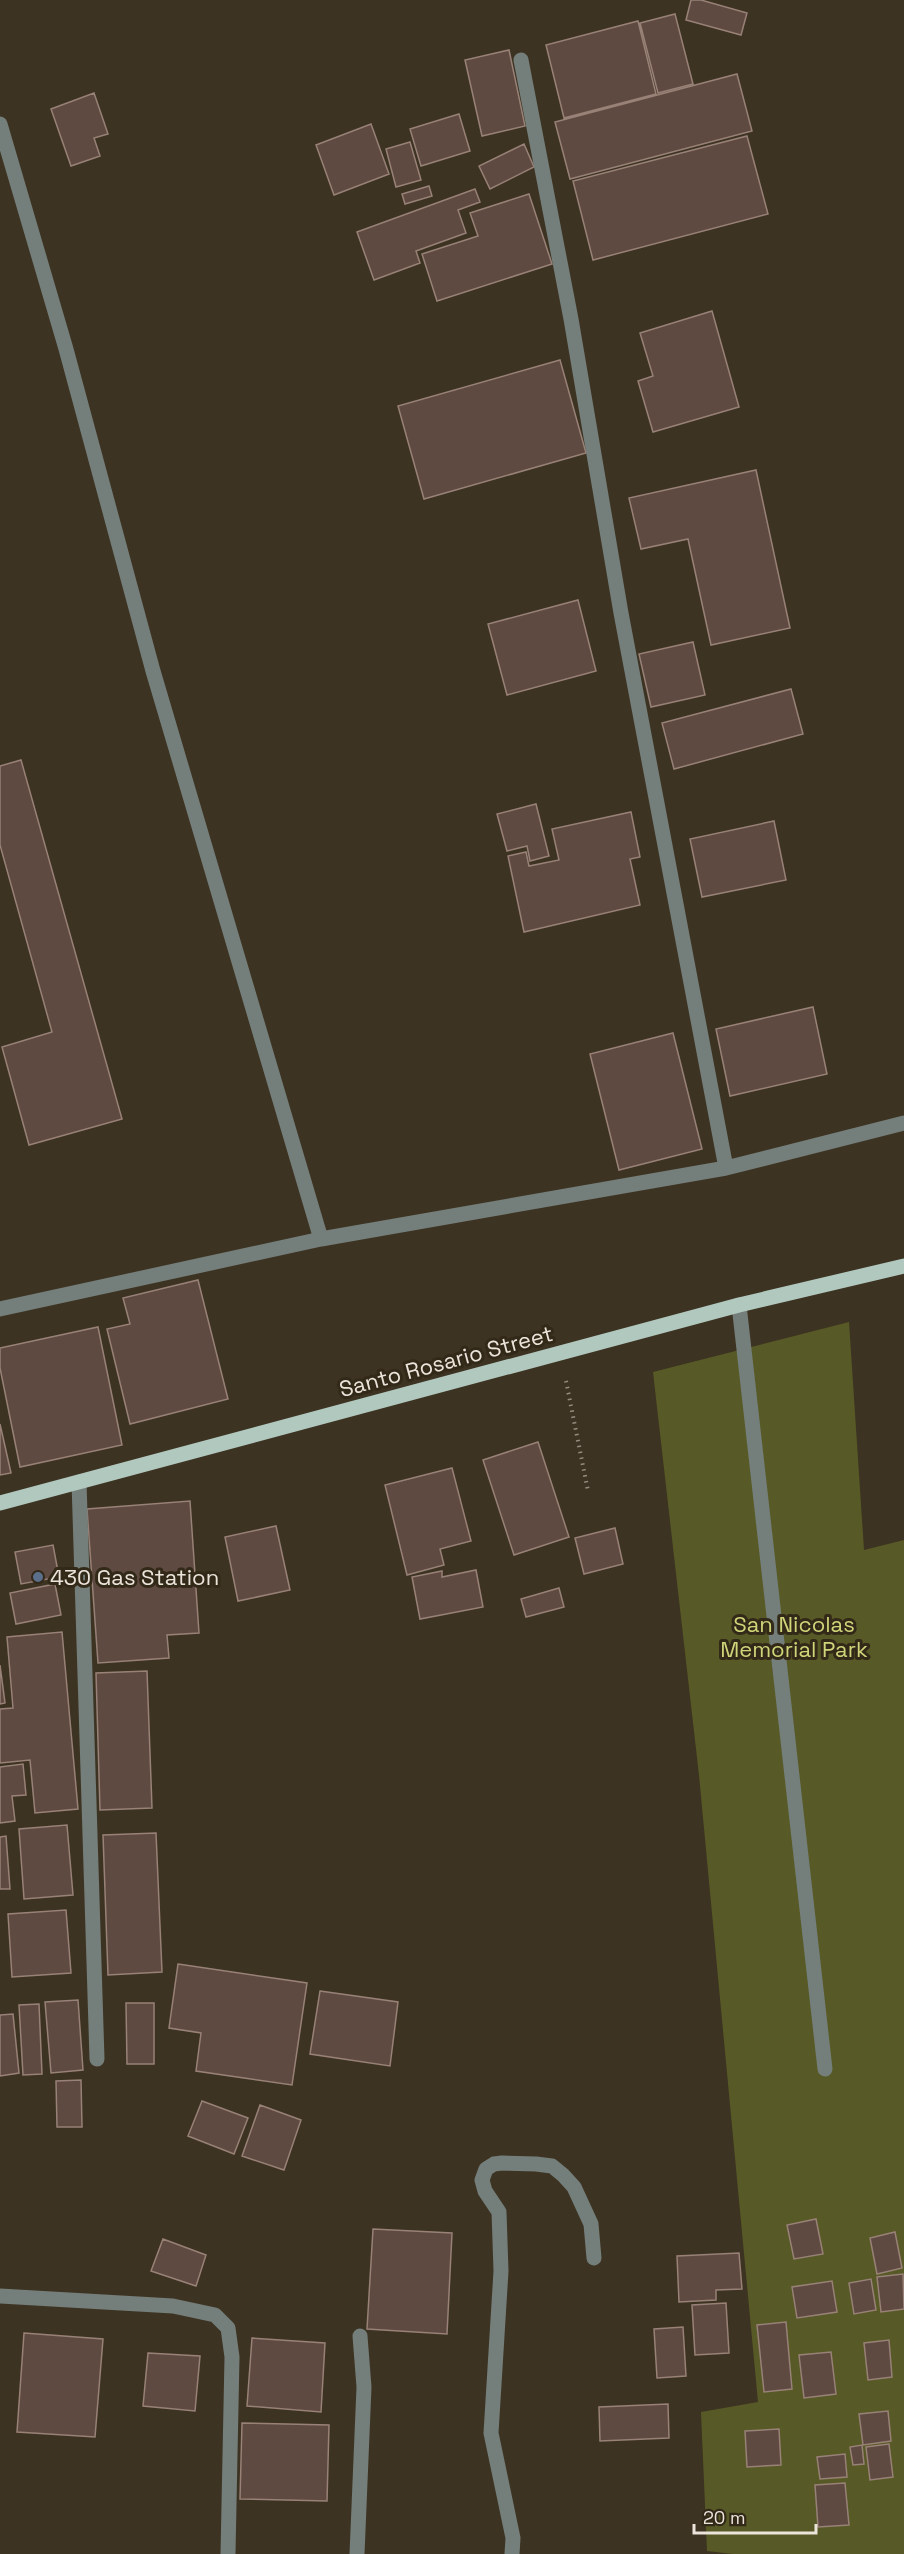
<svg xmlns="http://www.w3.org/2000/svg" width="904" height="2554" font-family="'Space Grotesk',sans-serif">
<rect width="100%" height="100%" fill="#3d3322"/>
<path fill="#575a26" d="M849 1322 864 1550 904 1540V2554H733L707 2551 701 2412 758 2402 699 1775 653 1372Z"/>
<path fill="#5f4a41" stroke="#988177" stroke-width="1.5" d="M691 0H701L747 13 741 35 686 20Z
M675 14 693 84 658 93 640 23Z
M638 21 656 94 564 118 546 45Z
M509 50 525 126 482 136 465 60Z
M737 74 752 131 570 179 555 122Z
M94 93 108 134 94 138 100 156 71 166 51 109Z
M459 114 470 151 421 166 410 129Z
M371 124 389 174 334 195 316 145Z
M747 136 768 214 593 260 573 181Z
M410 142 421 180 396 187 386 149Z
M524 144 534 167 490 189 479 166Z
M429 186 432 196 405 204 402 194Z
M475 189 480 202 458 210 466 233 416 251 420 263 374 280 357 232Z
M529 194 552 264 437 301 422 254 478 236 470 213Z
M712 311 739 407 653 432 638 381 653 376 640 333Z
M560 360 586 453 424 499 398 406Z
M756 470 790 628 711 645 688 539 641 549 629 498Z
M578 600 596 671 507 695 488 624Z
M693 642 705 695 651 707 639 654Z
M791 689 803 734 674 769 662 723Z
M21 760 122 1119 29 1145 2 1047 52 1032 0 845V766Z
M536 804 549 856 530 861 527 846 507 851 497 814Z
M631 812 640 857 630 859 640 905 524 932 508 856 526 852 529 866 559 860 552 829Z
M774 821 786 880 702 897 690 839Z
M813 1007 827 1074 730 1096 716 1029Z
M673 1033 702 1149 619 1170 590 1054Z
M198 1280 228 1399 130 1424 107 1329 130 1324 123 1298Z
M98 1327 122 1445 20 1467 0 1368V1348Z
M0 1424 11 1473 0 1475Z
M538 1442 569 1537 514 1555 483 1460Z
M452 1468 471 1541 440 1549 444 1565 407 1575 385 1485Z
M190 1501 199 1633 167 1635 169 1658 98 1663 87 1509Z
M276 1526 290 1590 238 1601 225 1537Z
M615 1528 623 1564 584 1574 575 1538Z
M53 1545 59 1577 21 1584 15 1552Z
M476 1570 483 1607 420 1619 412 1577 442 1571V1577Z
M55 1584 61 1615 16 1624 10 1593Z
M559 1588 564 1607 526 1617 521 1599Z
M62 1632 78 1809 35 1813 30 1760 0 1763V1709L13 1708 7 1637Z
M0 1665 5 1703 0 1704Z
M147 1671 152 1808 100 1810 96 1673Z
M23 1764 26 1795 12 1796 15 1821 0 1823V1767Z
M67 1825 73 1895 24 1899 19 1829Z
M156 1833 162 1972 108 1975 103 1835Z
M6 1836 10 1889H0V1837Z
M66 1910 71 1973 12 1977 8 1914Z
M178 1964 307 1983 292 2085 196 2071 201 2033 169 2028Z
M320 1991 398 2002 390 2066 310 2054Z
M78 2000 83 2070 51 2073 45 2002Z
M126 2003H154V2064H127Z
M39 2004 42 2074 23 2075 19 2005Z
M13 2014 19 2073 0 2076V2015Z
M81 2080 82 2127H57L56 2081Z
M202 2101 248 2118 234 2154 188 2136Z
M260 2105 301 2120 284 2170 242 2156Z
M816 2219 823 2254 794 2259 787 2225Z
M373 2229 452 2233 447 2334 367 2329Z
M895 2232 902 2268 877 2274 870 2238Z
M163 2239 206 2255 196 2286 151 2271Z
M739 2253 742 2289 716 2290V2300L679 2302 677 2256Z
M903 2274 904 2309 881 2312 877 2277Z
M871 2279 876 2310 854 2314 849 2283Z
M832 2281 837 2312 797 2318 792 2287Z
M726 2303 729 2353 695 2355 692 2305Z
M786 2322 792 2389 764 2392 757 2325Z
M683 2327 686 2376 657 2378 654 2329Z
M24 2333 103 2339 95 2437 17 2432Z
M252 2338 325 2343 321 2412 247 2406Z
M889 2340 892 2377 868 2380 864 2343Z
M831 2352 836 2394 804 2398 799 2355Z
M148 2353 200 2356 195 2411 143 2406Z
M668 2404 669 2438 600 2441 599 2407Z
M888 2411 891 2441 863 2445 859 2414Z
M242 2423 329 2425 327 2501 240 2499Z
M779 2429 781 2465 747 2467 745 2431Z
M889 2444 893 2477 870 2480 866 2447Z
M862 2445 864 2464 853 2465 850 2447Z
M845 2454 847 2477 820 2479 817 2457Z
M845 2483 849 2525 818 2527 815 2485Z"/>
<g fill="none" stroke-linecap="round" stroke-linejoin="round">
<path stroke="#958c7f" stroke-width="4" stroke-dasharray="1.5 4.5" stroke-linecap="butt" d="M566 1381 588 1491"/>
<path stroke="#747e7a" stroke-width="15" d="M521 60 571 319 621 613 726 1168
M0 124 66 349 153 671 321 1239
M739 1305 825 2069
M0 1309 321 1239 726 1168 904 1123
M79 1482 97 2059
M0 2296 173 2306 215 2315 228 2328 232 2357 228 2554
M357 2554 364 2387 360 2336
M512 2554 513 2538 491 2433 501 2271 499 2212 485 2191 482 2180 486 2169 494 2164 502 2163 536 2164 552 2166 563 2175 574 2187 591 2224 594 2258"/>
<path stroke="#b1c8bf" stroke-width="15" d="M0 1503 739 1305 904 1266"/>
</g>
<circle fill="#5c6f8a" stroke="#332918" stroke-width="2" cx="38" cy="1577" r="6"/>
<g text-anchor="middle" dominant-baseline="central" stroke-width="6" stroke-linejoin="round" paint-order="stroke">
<g font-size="22" fill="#ebe4da" stroke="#332918">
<text transform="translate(446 1361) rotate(-15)">Santo Rosario Street</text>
</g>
<g font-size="22" fill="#ebe4da" stroke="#332918" text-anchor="start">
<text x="50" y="1577">430 Gas Station</text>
</g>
<g font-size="22" fill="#cfd579" stroke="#332918">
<text x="794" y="1624">San Nicolas<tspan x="794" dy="25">Memorial Park</tspan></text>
</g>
</g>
<path d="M694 2524v9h122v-9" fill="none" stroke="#ebe4da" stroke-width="3"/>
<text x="703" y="2524" font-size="18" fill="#ebe4da" stroke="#332918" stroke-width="4.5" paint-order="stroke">20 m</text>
</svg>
